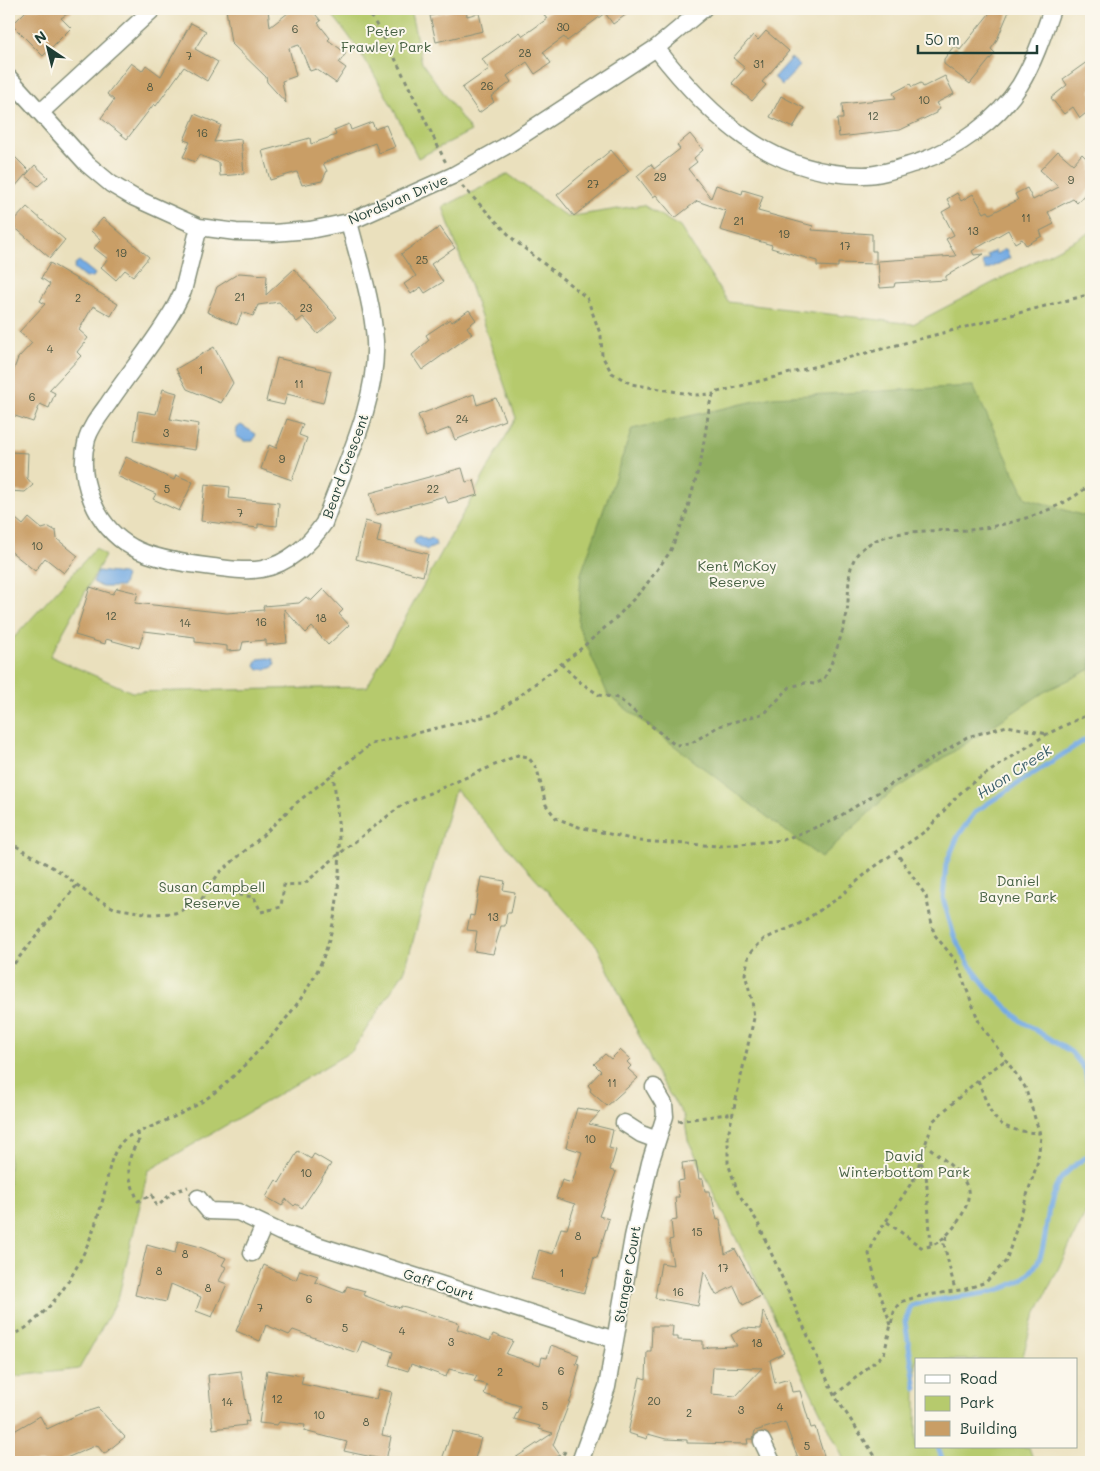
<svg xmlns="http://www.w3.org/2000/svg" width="1100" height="1471" font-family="Mali,sans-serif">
<rect width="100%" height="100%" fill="#fbf7ec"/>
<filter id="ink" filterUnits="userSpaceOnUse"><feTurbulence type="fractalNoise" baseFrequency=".02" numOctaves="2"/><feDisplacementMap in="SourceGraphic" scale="10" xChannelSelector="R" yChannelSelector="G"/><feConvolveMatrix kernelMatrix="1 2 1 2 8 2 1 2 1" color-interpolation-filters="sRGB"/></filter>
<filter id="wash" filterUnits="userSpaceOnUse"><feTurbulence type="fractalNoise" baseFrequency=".0096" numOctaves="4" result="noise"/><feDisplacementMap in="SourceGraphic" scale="20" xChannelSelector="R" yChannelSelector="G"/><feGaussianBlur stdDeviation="1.12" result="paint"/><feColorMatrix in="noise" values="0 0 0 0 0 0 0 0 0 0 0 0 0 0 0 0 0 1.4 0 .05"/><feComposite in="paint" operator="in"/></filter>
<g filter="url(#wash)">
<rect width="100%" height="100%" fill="#eae0bd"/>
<path fill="#b6ca6d" stroke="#6a8450" d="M327 9H410L422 63 471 131 418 158C392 105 366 53 327 9Z
M508 174 567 217 643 205 680 227 728 302 913 324 1091 232V734L1025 778 1056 760 1091 736V1202L1032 1322 1022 1360H916V1447H1029L1034 1462H845L688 1140 684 1116 660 1080 597 946 455 789 405 970 352 1051 148 1171 118 1299 79 1369 9 1377V643L96 548 105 556 50 656 132 692 367 687 516 418 443 207Z"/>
<path fill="#90ae60" stroke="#58764a" d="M973 386 1026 498 1091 518V669L1044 692 889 794 821 858 608 695 578 625 581 574 632 429 773 397Z"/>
<path fill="#74abe3" stroke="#4a748c" d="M791 58 800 66 782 85 774 77Z
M1006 249 1010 258 986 270 982 262 989 258 987 255 995 251 996 254Z
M79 261 95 274 93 277 85 278 74 269 75 264Z
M241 425 256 434 253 441H244L236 436 237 428Z
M419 536 427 540 432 538 435 541 436 546 427 550 414 543 415 538Z
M98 571 123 574 126 576 122 587H102L93 582Z
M268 658 273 659 275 664 272 668 258 670 255 666 258 659Z"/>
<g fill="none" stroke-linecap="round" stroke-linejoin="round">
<path stroke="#74abe3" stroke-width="5" d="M1091 736 976 811 958 836 946 864 943 898 954 936 969 964 988 989 1021 1021 1071 1052 1085 1069 1091 1103
M916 1389 905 1322 911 1306C942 1295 979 1299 1009 1286 1056 1266 1039 1229 1054 1191 1059 1176 1078 1162 1091 1154
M938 1447 943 1462"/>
</g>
<g id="blocks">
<path fill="#c99e66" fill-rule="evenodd" d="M28 9H75L61 18 71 28 43 56 12 25Z
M226 9H268L270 27 293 9H311L321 21 318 23 330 38 328 40 346 53 339 63 346 68 336 83 316 69 310 71 299 45 289 48 296 76 282 81 286 103 267 82 266 77 231 43Z
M458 9H466L467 16 479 13 483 31 436 42 430 16Z
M553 9H634L613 24 605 13 567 41 564 37 543 52 551 63 535 74 527 62 507 76 511 82 491 97 494 102 479 113 462 88 489 69 482 59 520 32 523 36 547 19 544 15Z
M993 9H1010L996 42 991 49 995 53 970 84 944 64V59L954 46 960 50Z
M191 23 206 31 195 49 218 62 207 81 184 67 156 106 154 104 127 139 101 118 114 100 107 94 131 63 142 71 146 65 161 76Z
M766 31 789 51 762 82 766 85 752 101 732 83 745 68 733 58 753 35 758 40Z
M1091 59V109L1080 118 1073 107 1064 114 1051 98 1067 85 1063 79Z
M945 76 954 94 936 103 940 109 936 111V113L900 130 839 137 837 119H843L842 104 896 98 893 93 910 84 912 87 921 83 923 87Z
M781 96 804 108 793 128 770 117Z
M195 114 221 125 214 142 241 139 244 174 220 176 219 163 199 155 195 162 183 157 190 142 184 140Z
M372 122 375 129 386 125 395 147 379 153 375 143 323 163 327 171 322 181 302 185 297 172 270 180 262 151 310 138 311 144 336 135 334 130 349 124 351 130Z
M690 134 703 150 694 158 697 162 688 169 711 198 716 185 742 194 743 190 763 196 758 211 813 226 812 230 872 234V251H876V264L838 263V267L817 266V261L771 248 772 245 720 230 726 211 697 201 675 218 656 195 653 197 637 176 651 164 654 169 680 149 677 145Z
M611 150 629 171 574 216 557 195Z
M9 151 29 171 26 175 35 165 48 177 38 186 25 175 9 194Z
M1058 151 1073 164 1082 154 1091 163V187L1077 203 1073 199 1048 212 1054 224 1040 231 1042 236 1026 245 1022 239 1015 243 1008 230 972 251 974 255 984 254 946 276V280L895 283 894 287 880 288 878 261 956 256 946 239 954 235 942 212 951 207 947 199 957 193 961 201 973 194 984 213 988 211 990 214 1018 200 1015 194 1027 188 1033 200 1059 187 1040 170Z
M27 207 65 240 50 258 11 224Z
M103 218 149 257 133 276 125 270 116 280 101 267 108 259 94 248 101 240 91 231Z
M440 227 455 248 431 264 443 282 425 293 421 287 411 294 404 284 416 276 401 254Z
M50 263 118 304 111 316 93 306 79 330 88 338 77 352 81 356 49 390 55 393 49 408 40 404 33 422 9 414V383L18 358 32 343 19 332 45 304 40 301 50 284 41 278Z
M294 269 337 317 318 334 303 317 297 322 279 302 258 305 253 316 242 312 237 325 207 312 217 287 239 273 267 275 266 295Z
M469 310 476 320 467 327 472 334 422 370 412 355 429 340 426 335 450 319 452 322Z
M214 347 233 383 221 403 187 389 176 369Z
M277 358 331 371 323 403 287 394 284 405 266 401Z
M163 389 177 393 170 419 199 424 195 450 134 441 138 411 156 414Z
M474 394 477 405 496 398 505 420 455 440 450 428 426 437 418 415Z
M287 419 303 424 299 435 307 438 292 480 261 469 269 445 276 448Z
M9 452 28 453 27 478 33 485 25 492 9 491Z
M126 457 174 480 176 475 193 482 179 511 153 499 156 494 117 476Z
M462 468 466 482 474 480 478 495 448 503 445 496 376 515 370 493Z
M205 484 230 487 229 498 279 503 277 526 258 524V528L201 521Z
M9 513 23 525 29 518 42 529 49 527 56 531 57 539 78 556 64 573 45 558 35 571 9 550Z
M365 521 381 525 377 542 428 554 423 576 356 559Z
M90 587 113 594 117 588 138 593 135 603 227 613 264 610 263 606 299 603 306 597 311 601 323 589 343 610 339 614 349 625 328 645 312 627 306 633 284 609 287 643 266 645V640L243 642 241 650 227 651V646L195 642V637L144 631 139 648 106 639 105 644 75 635Z
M481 877 505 881 503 890 515 892 511 913H507L505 926H501L493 954 474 951 477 931 467 930 470 915 474 916Z
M620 1050 630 1059 627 1062 631 1066 628 1069 638 1078 607 1106 590 1091 591 1089 588 1085 601 1071 594 1064 605 1054 611 1059Z
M577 1108 600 1112 589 1124 613 1130 609 1148 616 1150 610 1170 616 1172 599 1216 609 1219 597 1258 594 1257 584 1293 531 1279 539 1250 553 1254 561 1228 567 1229 575 1204 556 1198 562 1180 572 1183 582 1152 566 1147Z
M298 1151 311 1159 314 1154 331 1164 302 1208 296 1204 294 1206 286 1199 282 1206 266 1197 276 1180 279 1183Z
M696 1161 699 1179H703L705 1191H709L710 1197H712L717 1220 720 1219 725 1254 735 1249 761 1296 743 1305 734 1286 716 1295 704 1271 698 1306 655 1298 661 1263 673 1265 669 1240 673 1239 671 1221 677 1220 675 1197H679L677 1181 684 1180 682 1163Z
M178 1241 197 1246 226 1258 222 1265 226 1267 219 1281 227 1284 212 1317 196 1311 201 1297 171 1284 166 1302 135 1295 147 1245 175 1253Z
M264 1265 296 1280 300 1270 318 1276 315 1282 344 1293 347 1286 365 1291 363 1295 390 1305 400 1308 401 1306 406 1307 459 1323 457 1329 490 1341 493 1334 513 1341 506 1354 540 1365 542 1357 547 1358 551 1345 579 1355 576 1364 580 1365 572 1396 553 1445 560 1455 547 1462H509L553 1433 539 1429 540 1426 514 1419 520 1406 484 1394 487 1385 474 1381 477 1376 449 1369 446 1377 411 1364 408 1371 389 1365 393 1352 362 1341 357 1353 293 1330 289 1335 266 1325 260 1341 236 1331Z
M763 1311 784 1353 770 1360 775 1383 789 1379 792 1392 800 1391 811 1428 815 1427 826 1462H799L785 1422 755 1431 753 1439H747L748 1444 687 1443V1440L666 1439 648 1434 647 1439 628 1433 640 1377 646 1379 647 1351H651L652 1326H673L672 1337H678V1340L703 1341V1349L709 1347 737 1346 731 1335 744 1328 761 1329ZM713 1367 762 1368 736 1396 711 1394Z
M267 1370 303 1376 301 1384 376 1399 379 1389 392 1392 382 1435 391 1437 386 1460 344 1451 347 1442 304 1431 305 1425 279 1422 277 1425 259 1423Z
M241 1371 249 1422 245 1421 246 1425 213 1429 208 1375Z
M98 1408 125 1437 104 1454 97 1445 57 1462H9V1434L40 1416 47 1429 79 1414Z
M452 1431 481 1438 474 1462H441Z"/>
</g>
</g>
<g filter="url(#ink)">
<use href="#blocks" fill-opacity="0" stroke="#848e78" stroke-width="1"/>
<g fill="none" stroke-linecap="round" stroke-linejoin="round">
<g stroke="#848e78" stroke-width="19">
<path id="minor" d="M656 48C709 116 771 176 864 175 882 175 902 167 919 162 957 149 998 120 1020 85 1034 62 1043 35 1052 9
M9 78 87 164 111 184 133 197 199 227 236 232 273 233 310 230 349 222 452 176 504 147 656 48 703 9
M41 112 153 9
M199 227 183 291 175 307C156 341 130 371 108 404 100 415 91 426 87 439 76 479 96 527 132 547 152 559 189 564 213 567 229 569 246 572 262 569 288 564 310 544 324 523 344 467 378 401 375 341 373 303 358 258 349 222
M624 1123 641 1134 657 1140
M198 1198 209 1211 238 1212 280 1232 314 1244 615 1340
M252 1253 264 1225
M762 1441 772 1462
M580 1462 607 1387 633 1237 650 1163 665 1116 664 1104 654 1087"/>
</g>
<path stroke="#848e78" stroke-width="3" stroke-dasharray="4 4" stroke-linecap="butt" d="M367 9 391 50 446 163
M462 186 514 240 587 298 601 336 602 356 612 373 631 384 695 395 714 394
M561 664 580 682 599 695 618 698 675 745 690 744 719 726 765 713 790 687 805 683 815 684 823 680C830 671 846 624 847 612 850 593 845 566 860 551 885 526 938 532 970 530 1007 526 1065 510 1091 483
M9 842 62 873 91 896 114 908 151 914 175 913 199 903 219 873 260 838 295 804 371 744 495 714 577 652 617 617 643 589 670 552 686 514 701 460 710 403 714 393 1091 294
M207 891 254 897 261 912 281 907 284 885 304 884 339 854 402 805 518 755 528 757 537 769 546 805 556 818 579 827 640 841 719 846 783 840 832 821 967 737 1007 726 1047 734
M9 970 77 885
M978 1080C993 1120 994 1130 1039 1133
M678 1121 734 1113
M138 1132 139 1140C123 1163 128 1176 138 1201L152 1195 156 1205 158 1206 173 1192 188 1187
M921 1162 926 1173 931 1246
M887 1222 921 1247C942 1250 972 1210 968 1190 965 1174 938 1155 926 1145
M947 1236 944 1244 955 1290
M891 1325 876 1282 869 1254 875 1238 914 1179 933 1121 978 1080 1007 1059
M9 1335C25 1332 34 1321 46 1310 75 1279 92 1240 103 1199 109 1176 108 1153 127 1137 152 1126 180 1116 203 1101 225 1086 242 1068 261 1048 285 1021 310 991 323 958 345 900 341 834 333 774
M835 1395 884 1354 894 1312 901 1302 916 1297 966 1289 986 1282 1006 1261 1037 1164 1041 1137 1025 1087 979 1022 956 961 934 934 926 896 896 852
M560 1462 566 1449
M879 1462 834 1395 757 1221 738 1193 728 1163V1135L754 1018 752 1000 745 974 749 954 764 939 799 924 837 899 870 870 927 830 958 795 972 783 1047 734 1091 713"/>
<use href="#minor" stroke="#fff" stroke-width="16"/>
</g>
</g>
<g text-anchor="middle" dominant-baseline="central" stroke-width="4" stroke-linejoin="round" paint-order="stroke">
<g font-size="11" fill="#4a5540">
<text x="563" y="26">30</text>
<text x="295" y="28">6</text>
<text x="525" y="52">28</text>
<text x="189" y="55">7</text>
<text x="759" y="63">31</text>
<text x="487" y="85">26</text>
<text x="150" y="86">8</text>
<text x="924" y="99">10</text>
<text x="873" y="115">12</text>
<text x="202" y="132">16</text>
<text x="660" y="176">29</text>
<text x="1071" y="179">9</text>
<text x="593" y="183">27</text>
<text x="1026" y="217">11</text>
<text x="739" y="220">21</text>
<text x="973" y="230">13</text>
<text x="784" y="233">19</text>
<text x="845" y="245">17</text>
<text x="121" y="252">19</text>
<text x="422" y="259">25</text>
<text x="240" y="296">21</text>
<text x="78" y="297">2</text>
<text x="306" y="307">23</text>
<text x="50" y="348">4</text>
<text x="201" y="369">1</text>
<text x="299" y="383">11</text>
<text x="32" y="396">6</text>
<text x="462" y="418">24</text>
<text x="166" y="432">3</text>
<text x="282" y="458">9</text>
<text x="167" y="488">5</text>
<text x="433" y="488">22</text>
<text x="240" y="512">7</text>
<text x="37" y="545">10</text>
<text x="111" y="615">12</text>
<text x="321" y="617">18</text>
<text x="261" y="621">16</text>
<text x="185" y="622">14</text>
<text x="493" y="916">13</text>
<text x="612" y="1082">11</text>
<text x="590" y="1138">10</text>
<text x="306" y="1172">10</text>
<text x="697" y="1231">15</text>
<text x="578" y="1235">8</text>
<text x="185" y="1253">8</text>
<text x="723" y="1267">17</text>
<text x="159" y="1270">8</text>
<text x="562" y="1272">1</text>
<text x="208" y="1287">8</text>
<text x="678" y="1291">16</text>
<text x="309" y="1298">6</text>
<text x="260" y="1307">7</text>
<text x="345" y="1327">5</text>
<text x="402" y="1330">4</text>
<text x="451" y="1341">3</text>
<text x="757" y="1342">18</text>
<text x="561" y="1370">6</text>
<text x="500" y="1371">2</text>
<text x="277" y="1398">12</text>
<text x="654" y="1400">20</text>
<text x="227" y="1401">14</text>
<text x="545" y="1405">5</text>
<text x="780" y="1406">4</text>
<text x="741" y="1409">3</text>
<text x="689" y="1412">2</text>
<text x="319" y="1414">10</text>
<text x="366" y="1421">8</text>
<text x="807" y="1445">5</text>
</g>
<g font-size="14" fill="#456042" stroke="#fbf7ec">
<text x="386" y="30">Peter<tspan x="386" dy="16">Frawley Park</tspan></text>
<text x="737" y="565">Kent McKoy<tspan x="737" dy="16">Reserve</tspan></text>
<text x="1018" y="880">Daniel<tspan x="1018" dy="16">Bayne Park</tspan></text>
<text x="212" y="886">Susan Campbell<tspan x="212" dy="16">Reserve</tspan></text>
<text x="904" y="1155">David<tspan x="904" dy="16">Winterbottom Park</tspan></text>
</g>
<g font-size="14" fill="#1f3d34" stroke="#fbf7ec">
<text transform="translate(398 199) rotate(-23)">Nordsvan Drive</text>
<text transform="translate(345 466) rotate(-70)">Beard Crescent</text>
<text transform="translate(627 1274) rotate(-80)">Stanger Court</text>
<text transform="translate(439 1284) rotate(18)">Gaff Court</text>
</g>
<g font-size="15" font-style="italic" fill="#395e69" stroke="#fbf7ec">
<text transform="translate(1014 771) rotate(-33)">Huon Creek</text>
</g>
</g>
<rect width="1100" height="1471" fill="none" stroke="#fbf7ec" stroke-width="30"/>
<rect x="915" y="1358" width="162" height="90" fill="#fbf7ec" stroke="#a3ada2"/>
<rect x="925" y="1375" width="25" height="8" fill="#ffffff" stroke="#a3ada2"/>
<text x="960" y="1384" font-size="15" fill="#1f3d34">Road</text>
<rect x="925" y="1396" width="25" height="15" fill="#b6ca6d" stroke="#a3ada2"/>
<text x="960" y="1408" font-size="15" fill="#1f3d34">Park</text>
<rect x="925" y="1421" width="25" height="15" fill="#c99e66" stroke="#a3ada2"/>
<text x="960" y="1434" font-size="15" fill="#1f3d34">Building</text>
<g transform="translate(48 48) rotate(325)" stroke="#fbf7ec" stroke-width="4" paint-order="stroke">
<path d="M0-4L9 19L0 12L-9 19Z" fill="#1f3d34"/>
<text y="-8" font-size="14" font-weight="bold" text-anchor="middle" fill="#1f3d34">N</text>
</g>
<path d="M918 45v8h119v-8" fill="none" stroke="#1f3d34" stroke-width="2.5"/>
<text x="925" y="45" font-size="15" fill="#1f3d34" stroke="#fbf7ec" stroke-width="4" paint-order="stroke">50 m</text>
</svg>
